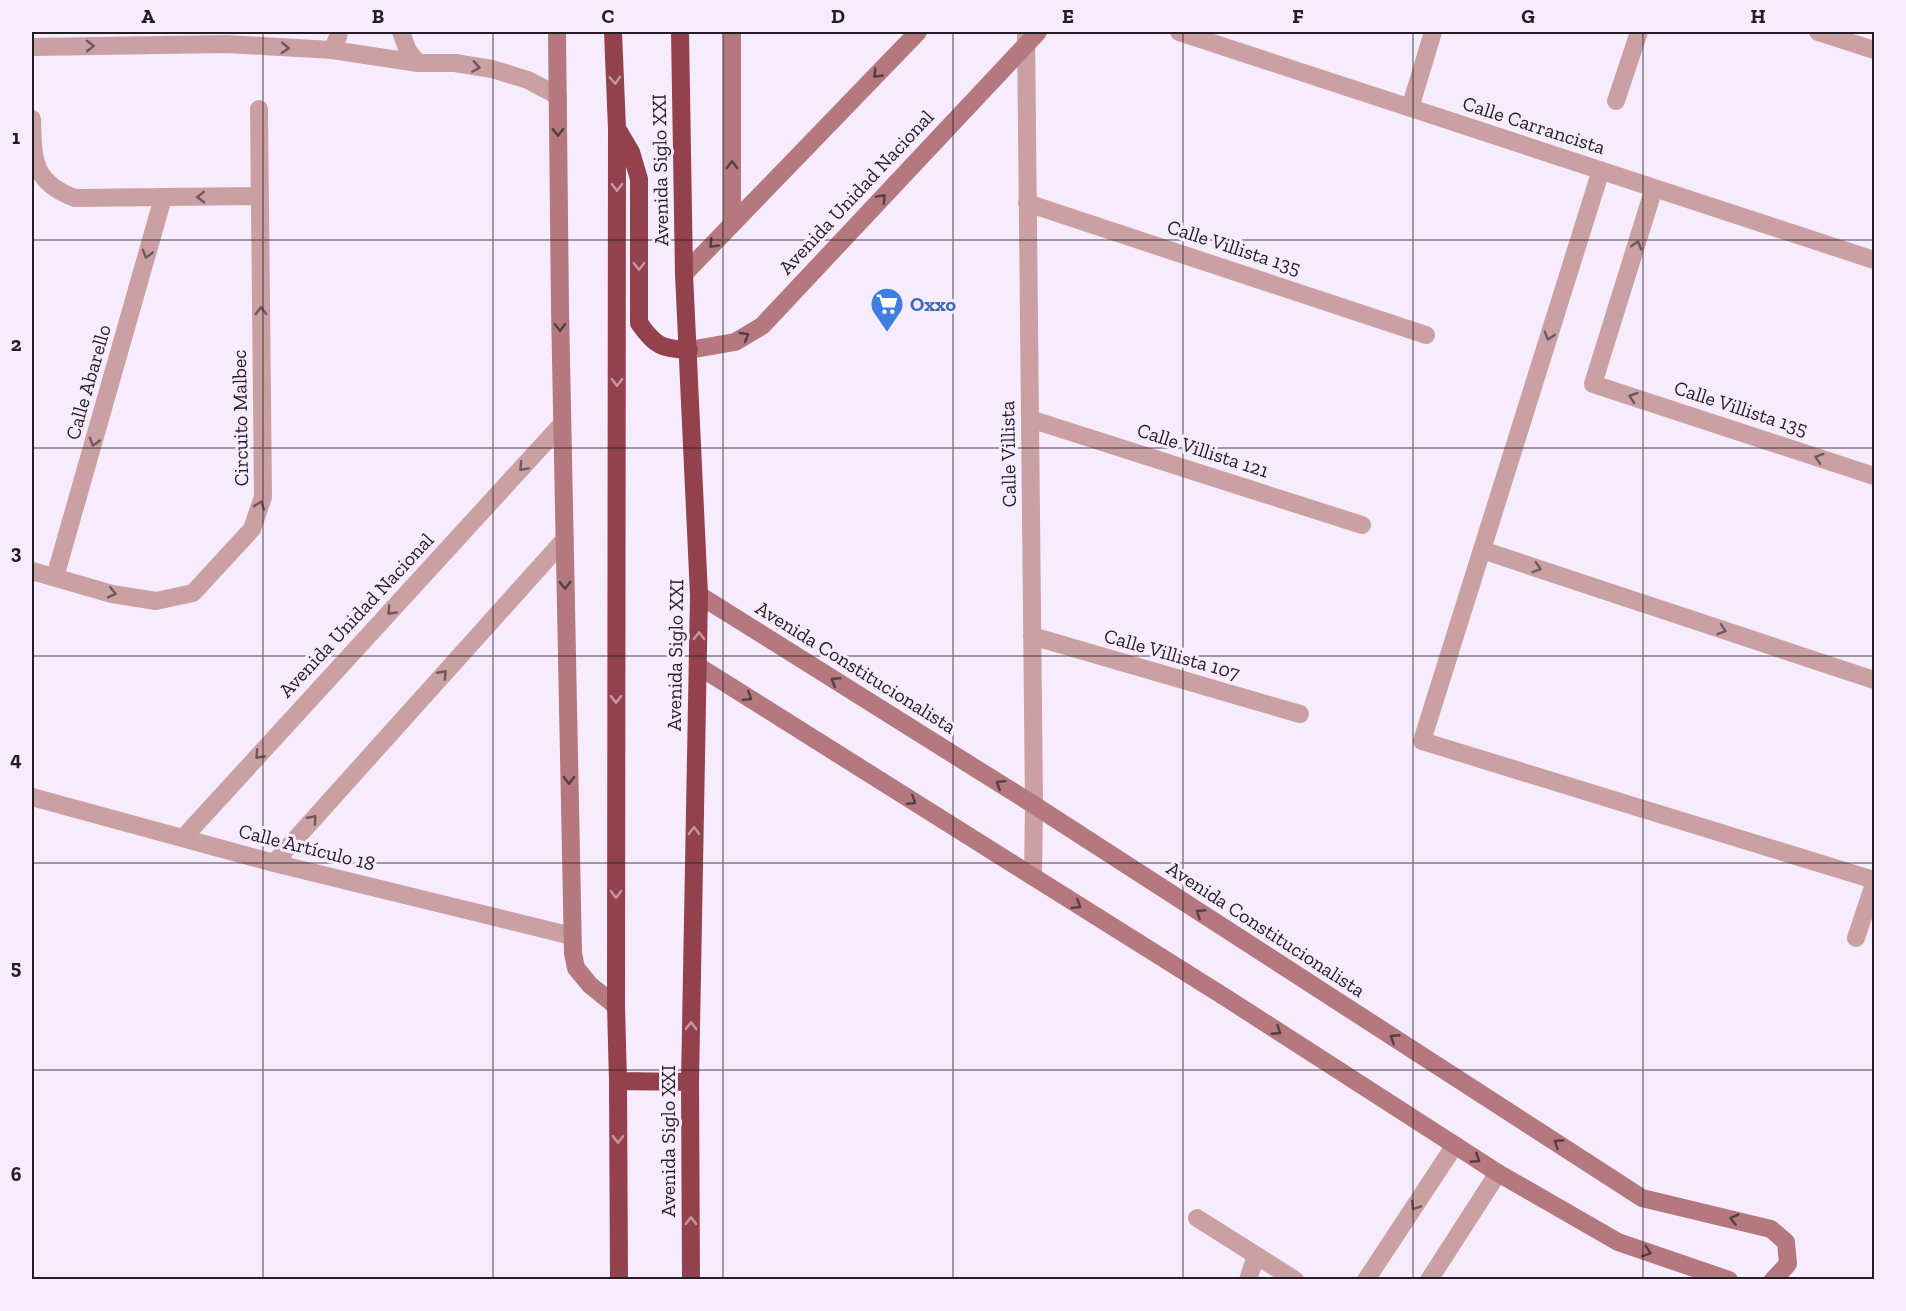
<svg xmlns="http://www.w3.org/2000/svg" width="1906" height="1311" font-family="'Zilla Slab',serif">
<rect width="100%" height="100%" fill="#f7ecfd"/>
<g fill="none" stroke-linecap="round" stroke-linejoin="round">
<path stroke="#caa0a3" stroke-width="18" d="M401 32 408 51 418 63
M1026 32 1034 805 1033 877
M1179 32 1874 260
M1818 32 1874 50
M32 47 227 44 332 50 418 63H455L492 69 528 80 558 96
M332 50 338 37 339 32
M1616 101 1639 32
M1410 108 1433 32
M32 119C33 159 32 182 75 198L260 196
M1601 170 1422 741 1874 880
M1654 188 1593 384 1874 476
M1027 203 1426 335
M1030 419 1362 525
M1482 550 1874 680
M32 571 112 594 156 601 193 593 252 529 263 497 259 109
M55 577 163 198
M1032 636 1300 714
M32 797 274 863 572 936
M184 837 562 424
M274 863 565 539
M1856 938 1874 884
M1197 1218 1295 1280
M1248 1280 1256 1255
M1366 1280 1455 1145
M1429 1280 1498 1173"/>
<path stroke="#b4787e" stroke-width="18" d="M557 32 560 309 573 953 576 968 590 985 616 1006
M732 224V32
M684 274 918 32
M689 350 735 342 762 326 1038 32
M699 595 1034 805 1642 1198 1771 1229 1786 1242 1788 1264 1773 1280
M698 666 1228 999 1498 1173 1618 1242 1729 1280"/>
<path stroke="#93414d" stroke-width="18" d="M613 32 617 129 616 1006 618 1081 619 1280
M680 32 684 274 699 595 690 1082 691 1280
M618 130 631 152 639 179V323C655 346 662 349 689 350
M618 1081 690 1082"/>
</g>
<defs><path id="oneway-chevron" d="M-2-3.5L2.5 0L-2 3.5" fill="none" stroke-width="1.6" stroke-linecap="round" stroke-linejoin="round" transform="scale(1.5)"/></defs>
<g stroke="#6e585e">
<use href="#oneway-chevron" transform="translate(90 46) rotate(-1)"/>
<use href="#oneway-chevron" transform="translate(285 48) rotate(3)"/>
<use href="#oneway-chevron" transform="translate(476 67) rotate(9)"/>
<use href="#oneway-chevron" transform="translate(201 197) rotate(179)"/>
<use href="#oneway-chevron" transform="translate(1637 245) rotate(-73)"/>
<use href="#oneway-chevron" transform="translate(147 254) rotate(106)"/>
<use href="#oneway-chevron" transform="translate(261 311) rotate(-91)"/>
<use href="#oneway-chevron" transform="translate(1549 336) rotate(107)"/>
<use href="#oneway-chevron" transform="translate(1633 397) rotate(-162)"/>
<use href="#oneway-chevron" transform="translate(94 442) rotate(106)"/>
<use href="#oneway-chevron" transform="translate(1819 458) rotate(-162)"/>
<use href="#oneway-chevron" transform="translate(523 467) rotate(133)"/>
<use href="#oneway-chevron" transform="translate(260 505) rotate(-71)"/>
<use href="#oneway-chevron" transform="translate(1537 568) rotate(18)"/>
<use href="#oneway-chevron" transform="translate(112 593) rotate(13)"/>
<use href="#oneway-chevron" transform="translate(391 611) rotate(133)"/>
<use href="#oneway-chevron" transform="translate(1722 630) rotate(18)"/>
<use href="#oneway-chevron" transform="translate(443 674) rotate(-48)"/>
<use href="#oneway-chevron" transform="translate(259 755) rotate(133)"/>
<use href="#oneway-chevron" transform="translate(313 819) rotate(-48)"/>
<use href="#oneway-chevron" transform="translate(1415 1206) rotate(123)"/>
</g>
<g stroke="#563e45">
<use href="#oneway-chevron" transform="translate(877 74) rotate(134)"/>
<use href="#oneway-chevron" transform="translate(558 132) rotate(89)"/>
<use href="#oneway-chevron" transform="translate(732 165) rotate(-90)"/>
<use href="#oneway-chevron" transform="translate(882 198) rotate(-47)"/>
<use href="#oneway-chevron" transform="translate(713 244) rotate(134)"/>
<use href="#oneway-chevron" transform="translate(560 327) rotate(89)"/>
<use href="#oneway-chevron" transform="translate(745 336) rotate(-30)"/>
<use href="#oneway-chevron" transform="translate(565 585) rotate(89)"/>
<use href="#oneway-chevron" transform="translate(835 681) rotate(-148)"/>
<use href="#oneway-chevron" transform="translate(748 697) rotate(32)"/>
<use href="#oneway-chevron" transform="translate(569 780) rotate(89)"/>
<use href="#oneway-chevron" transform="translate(1000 784) rotate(-148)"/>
<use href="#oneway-chevron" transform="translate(912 801) rotate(32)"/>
<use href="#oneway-chevron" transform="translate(1077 905) rotate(32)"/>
<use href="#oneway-chevron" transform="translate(1200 913) rotate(-147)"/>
<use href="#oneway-chevron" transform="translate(1277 1031) rotate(33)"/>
<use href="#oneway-chevron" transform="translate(1394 1038) rotate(-147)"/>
<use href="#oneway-chevron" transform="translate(1558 1143) rotate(-147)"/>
<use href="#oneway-chevron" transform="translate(1476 1159) rotate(33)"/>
<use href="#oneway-chevron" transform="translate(1734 1219) rotate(-167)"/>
<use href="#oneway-chevron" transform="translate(1647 1252) rotate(18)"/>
</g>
<g stroke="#c596a5">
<use href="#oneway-chevron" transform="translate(615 80) rotate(87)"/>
<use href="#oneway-chevron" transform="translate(617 187) rotate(90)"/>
<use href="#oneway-chevron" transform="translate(639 266) rotate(90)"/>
<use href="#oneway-chevron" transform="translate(617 382) rotate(90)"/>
<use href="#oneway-chevron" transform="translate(699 636) rotate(-89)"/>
<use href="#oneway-chevron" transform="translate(616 699) rotate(90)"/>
<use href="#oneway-chevron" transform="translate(694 831) rotate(-89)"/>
<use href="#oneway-chevron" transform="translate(616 894) rotate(90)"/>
<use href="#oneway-chevron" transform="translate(691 1026) rotate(-89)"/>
<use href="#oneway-chevron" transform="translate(618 1139) rotate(90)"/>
<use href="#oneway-chevron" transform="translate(691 1221) rotate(-90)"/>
</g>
<path fill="none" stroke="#231e26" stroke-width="1.5" stroke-opacity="0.55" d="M263 32V1280M493 32V1280M723 32V1280M953 32V1280M1183 32V1280M1413 32V1280M1643 32V1280M32 240H1874M32 448H1874M32 656H1874M32 863H1874M32 1070H1874"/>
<defs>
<g id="supermarket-pin" transform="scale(1.725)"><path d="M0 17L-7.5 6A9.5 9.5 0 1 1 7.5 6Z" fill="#3f7fe0" stroke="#f7ecfd"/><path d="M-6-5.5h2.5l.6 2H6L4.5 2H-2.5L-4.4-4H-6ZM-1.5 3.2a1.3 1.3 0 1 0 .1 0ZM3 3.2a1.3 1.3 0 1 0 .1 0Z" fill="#fff"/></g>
</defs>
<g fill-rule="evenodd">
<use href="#supermarket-pin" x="887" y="304"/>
</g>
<g text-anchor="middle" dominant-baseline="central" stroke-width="6" stroke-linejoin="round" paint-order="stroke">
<g font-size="20" fill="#231e26" stroke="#f7ecfd">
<text transform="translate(1534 125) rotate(18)">Calle Carrancista</text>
<text transform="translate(660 170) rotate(-91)">Avenida Siglo XXI</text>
<text transform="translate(856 192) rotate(-47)">Avenida Unidad Nacional</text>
<text transform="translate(1234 247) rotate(18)">Calle Villista 135</text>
<text transform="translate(88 382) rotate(-74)">Calle Abarello</text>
<text transform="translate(1741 408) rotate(18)">Calle Villista 135</text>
<text transform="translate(240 418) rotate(-91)">Circuito Malbec</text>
<text transform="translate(1203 450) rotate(18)">Calle Villista 121</text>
<text transform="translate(1008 454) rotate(-91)">Calle Villista</text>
<text transform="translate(356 615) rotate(-47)">Avenida Unidad Nacional</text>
<text transform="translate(1172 654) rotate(16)">Calle Villista 107</text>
<text transform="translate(675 655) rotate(-89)">Avenida Siglo XXI</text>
<text transform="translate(856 667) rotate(32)">Avenida Constitucionalista</text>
<text transform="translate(307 847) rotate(14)">Calle Artículo 18</text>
<text transform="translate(1266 929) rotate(33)">Avenida Constitucionalista</text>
<text transform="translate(668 1141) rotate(-90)">Avenida Siglo XXI</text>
</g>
<g font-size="20" font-weight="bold" fill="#366cbe" stroke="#f7ecfd" text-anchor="start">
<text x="910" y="304">Oxxo</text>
</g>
</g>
<rect width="1906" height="1311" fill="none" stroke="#f7ecfd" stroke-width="66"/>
<rect x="33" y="33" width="1840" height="1245" fill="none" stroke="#231e26" stroke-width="2"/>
<g font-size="20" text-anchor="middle" font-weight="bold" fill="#231e26">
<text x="148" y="23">A</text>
<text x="378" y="23">B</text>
<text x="608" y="23">C</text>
<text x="838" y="23">D</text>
<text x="1068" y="23">E</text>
<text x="1298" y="23">F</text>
<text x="1528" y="23">G</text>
<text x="1758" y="23">H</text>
<text x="16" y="144">1</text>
<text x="16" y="351">2</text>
<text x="16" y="559">3</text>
<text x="16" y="766">4</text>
<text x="16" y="974">5</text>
<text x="16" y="1181">6</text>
</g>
</svg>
